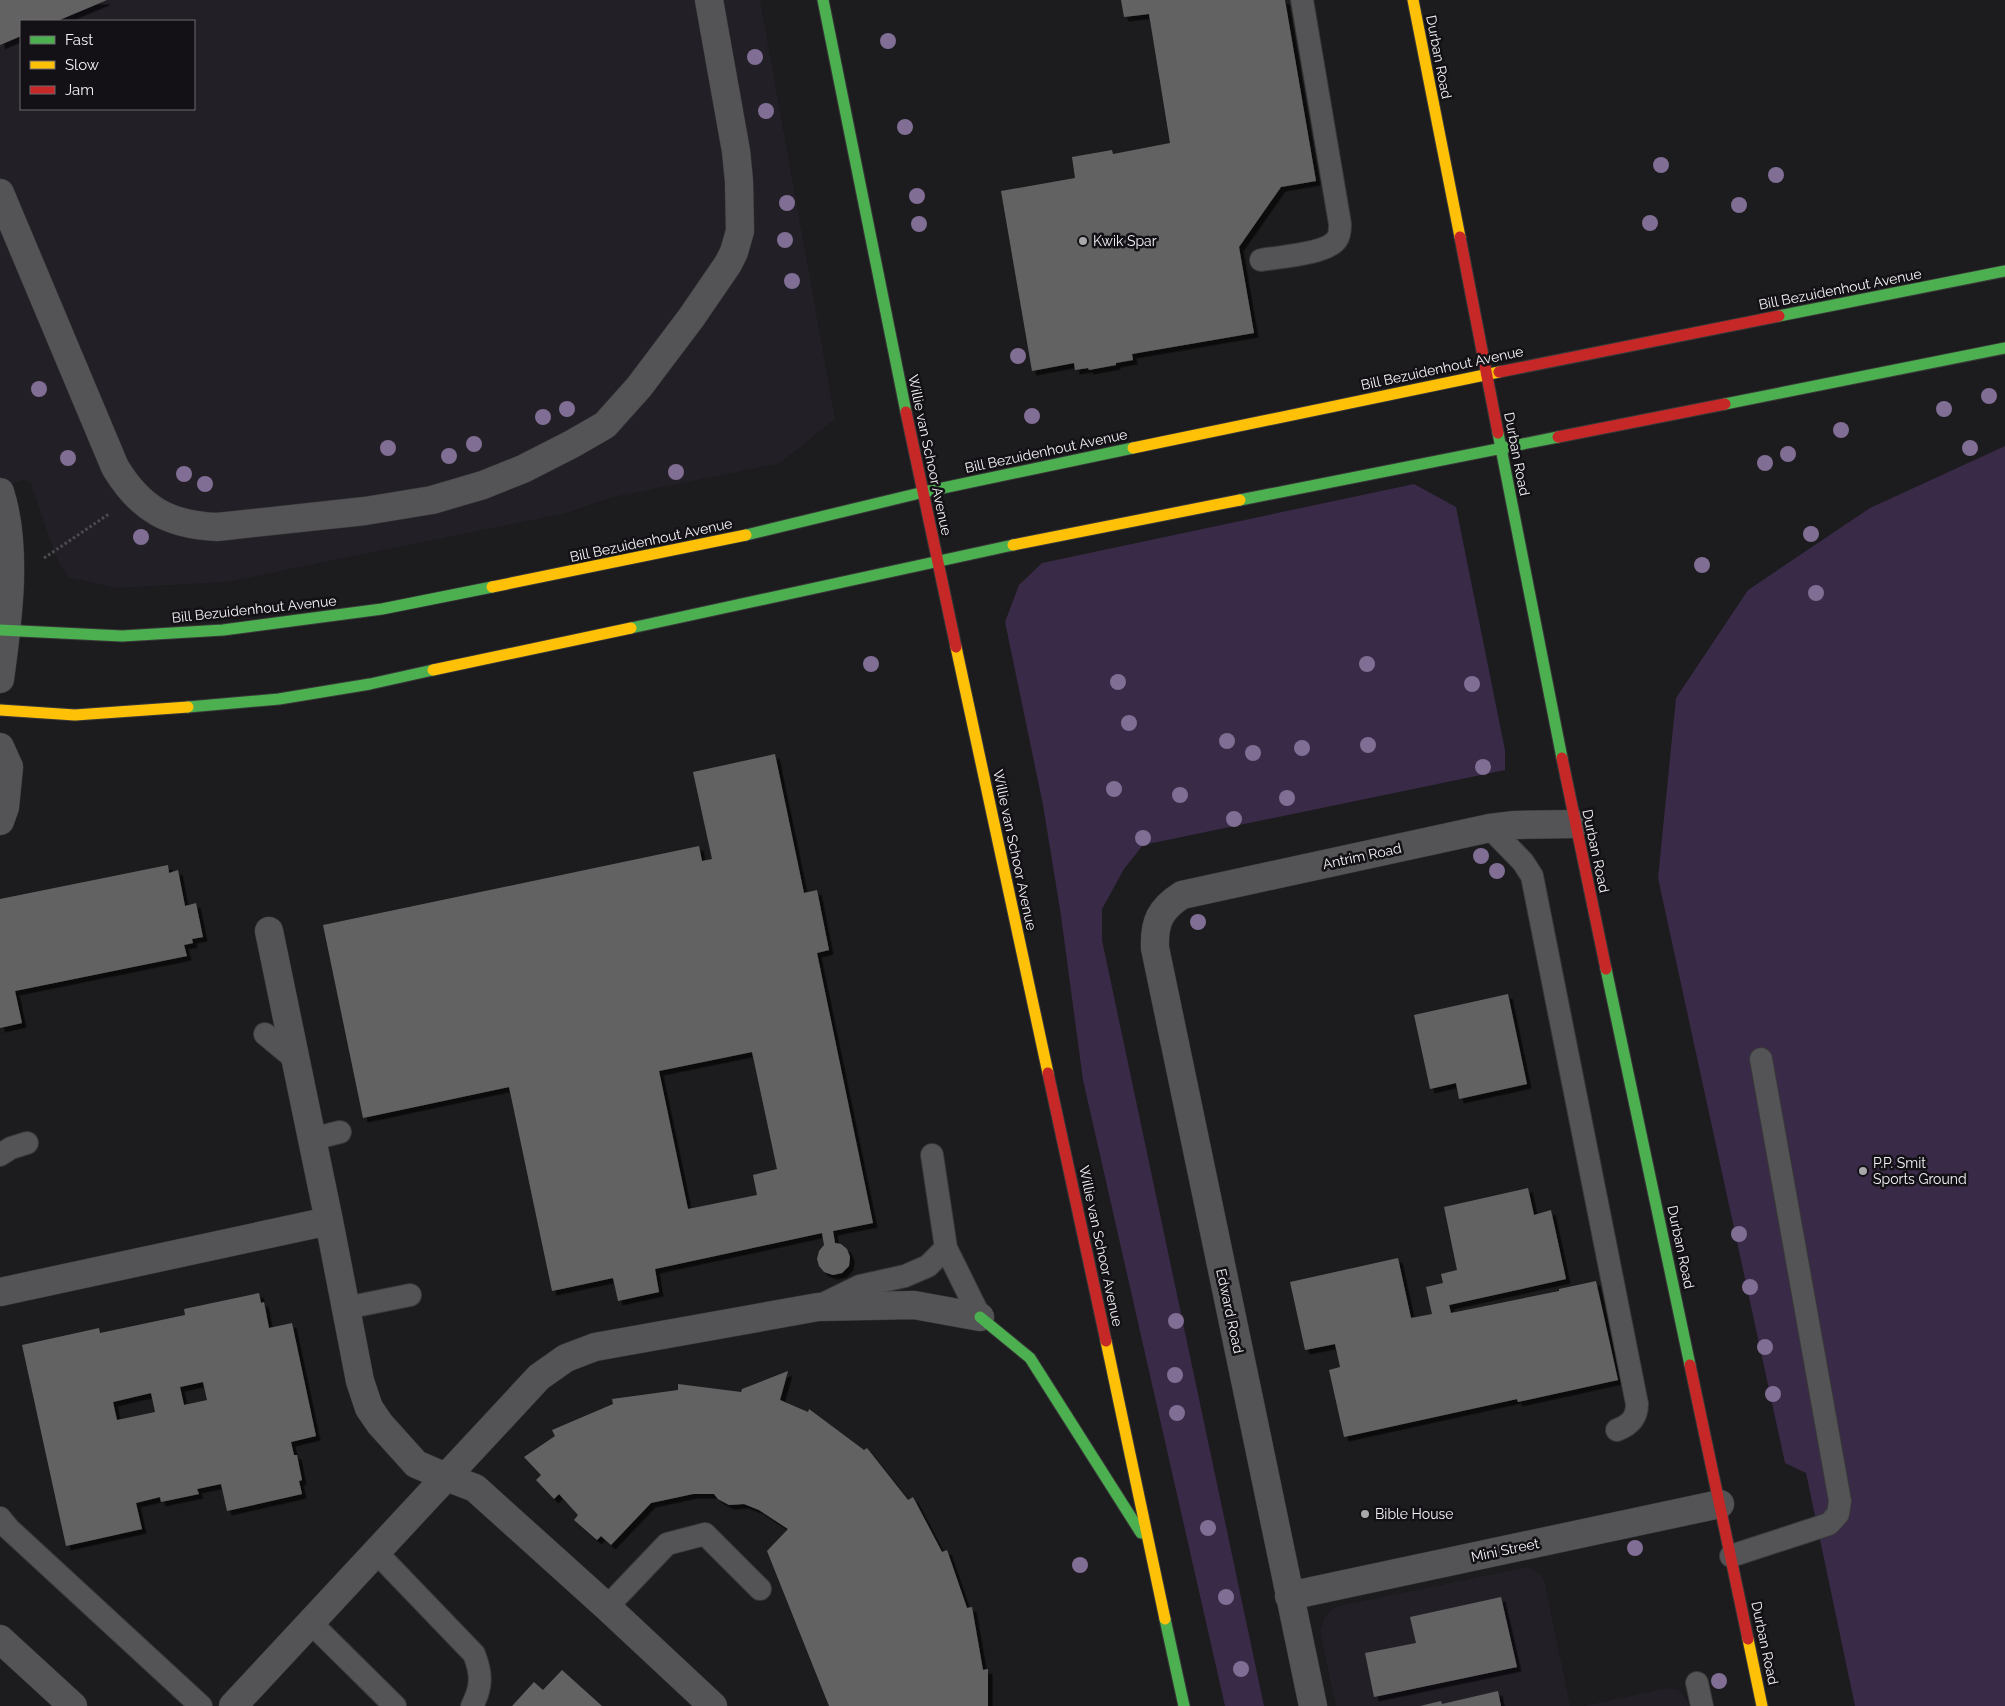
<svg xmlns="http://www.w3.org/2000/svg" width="2005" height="1706" font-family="Raleway,sans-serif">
<defs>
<filter id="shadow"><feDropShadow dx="4.5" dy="4.5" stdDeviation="0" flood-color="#0009"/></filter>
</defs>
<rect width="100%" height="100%" fill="#1c1b1d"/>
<path fill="#231f27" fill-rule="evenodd" d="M0 0H760L835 419 780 463 609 498 566 513 226 582 116 588 68 577 56 557 30 481 27 482 26 479 0 488ZM21 21H194V109H21Z
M1529 1567 1542 1576 1545 1584 1570 1706H1336L1320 1631 1325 1617 1331 1610 1339 1606Z
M1668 1688 1679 1690 1687 1700 1689 1706H1584Z"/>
<path fill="#392a47" d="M2005 446V1706H1855L1806 1473 1785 1463 1658 878 1676 698 1748 590 1870 508Z
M1414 484 1456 507 1505 750V770L1143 845 1124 869 1102 909V940L1264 1706H1225L1083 1080 1061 916 1043 805 1005 622 1019 585 1042 563Z"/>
<path fill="#646264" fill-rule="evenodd" filter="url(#shadow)" d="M0 0H107L57 21H21V36L0 45Z
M1121 0H1285L1316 181 1281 187 1239 247 1254 333 1132 354 1133 360 1116 363V365L1089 370 1088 368 1075 370 1074 363 1032 371 1001 191 1075 178 1072 157 1112 150 1113 154 1170 143 1149 14 1124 17Z
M775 754 804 893 817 890 829 950 817 953 873 1223 833 1231 835 1243 841 1244 847 1249 850 1257 849 1266 842 1273 833 1275 824 1272 819 1266 817 1259 819 1251 824 1245 822 1233 655 1269 659 1292 618 1301 613 1278 552 1291 509 1087 363 1118 323 925 699 846 702 861 712 859 693 772ZM752 1052 777 1169 753 1175 757 1195 688 1209 659 1071Z
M168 865 169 873 178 870 185 906 196 903 203 937 192 939 193 943 184 945 187 956 15 991 22 1023 0 1028V899Z
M1508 994 1527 1084 1459 1099 1456 1083 1430 1089 1414 1015Z
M1528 1188 1534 1215 1551 1210 1566 1279 1449 1305 1451 1313 1559 1291V1289L1596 1281 1618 1380 1518 1402 1517 1399 1344 1437 1329 1370 1340 1367 1335 1344 1305 1350 1290 1282 1398 1258 1411 1318 1432 1314 1426 1287 1443 1283 1441 1274 1457 1270 1444 1207Z
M259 1293 261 1303 264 1302 269 1328 292 1323 316 1436 291 1442 294 1455H297L302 1480 299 1481 302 1494 227 1511 221 1484 197 1489 199 1494 161 1502 160 1497 136 1503 142 1529 66 1546 22 1345 99 1328 100 1333 185 1315 184 1309ZM203 1382 207 1400 184 1405 180 1387ZM151 1393 155 1412 117 1420 113 1402Z
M788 1371 780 1400 808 1412 809 1409 864 1450 867 1448 908 1500 913 1497 942 1552 947 1550 967 1608 972 1607 983 1670 988 1669V1706H829L767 1551 788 1529 759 1510 744 1504 729 1505 718 1499 714 1494H693L651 1503 611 1545 601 1536 597 1540 574 1520 578 1515 559 1494 554 1499 536 1480 541 1475 524 1457 555 1436 552 1430 613 1404 612 1399 678 1390V1384L741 1392 742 1389Z
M1501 1597 1517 1667 1374 1697 1365 1653 1416 1643 1410 1617Z
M562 1670 602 1706H512L534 1682 543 1690Z
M1498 1691 1501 1706H1420L1441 1701 1442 1704Z"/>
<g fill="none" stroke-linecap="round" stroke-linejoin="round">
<g stroke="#39393a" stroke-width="24">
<path id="lane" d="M1261 260C1278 257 1328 254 1337 239 1340 235 1340 229 1340 224L1302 0
M1490 828 1523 862 1532 876 1637 1404C1637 1418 1630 1425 1617 1430
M265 1034 295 1059
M312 1139 340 1132
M0 1155 11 1148 27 1143
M946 1248 980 1317
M821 1305 860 1286 905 1276 928 1266 946 1248 932 1155
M346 1308 410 1295
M0 1518 9 1529 201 1706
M376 1552 474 1654C482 1674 482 1687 472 1706
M1731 1556 1829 1524 1838 1514 1840 1501 1761 1059
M607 1607 667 1544 705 1534 760 1589
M311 1623 395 1706
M1697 1683 1702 1706"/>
</g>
<g stroke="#39393a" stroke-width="29">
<path id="street" d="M0 193 115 467C140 509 169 525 217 527L365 511 432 500 483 485 523 469 572 444 605 425 639 387 691 318 728 264 734 252 740 231 739 181 736 151 709 0
M0 492C18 548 8 621 0 679
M0 747 9 767 5 807 0 821
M269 931 329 1221
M0 1292 329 1221 360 1381 369 1408 380 1424 416 1464 446 1477 539 1377 566 1358 595 1347 818 1307 914 1305 980 1317
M1289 1596 1720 1504
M0 1639 73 1706
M233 1706 446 1477 475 1488 607 1607 713 1706
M1313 1706 1155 948C1154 922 1160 909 1182 895L1490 828 1515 825 1575 824"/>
</g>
<g stroke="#39393a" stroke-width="13">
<path id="fast" d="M823 0 906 412
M1779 316 2005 271
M1725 404 2005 348
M1498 433 1562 758
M1240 500 1558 437
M746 535 924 492 1133 448
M631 628 1013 545
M0 630 122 636 223 630 382 609 492 587
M188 707 279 699 370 684 433 670
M1606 969 1690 1365
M980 1317 1030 1358 1141 1533
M1165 1619 1184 1706"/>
</g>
<g stroke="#39393a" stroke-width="13">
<path id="slow" d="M1413 0 1460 237
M1133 448 1499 372
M1013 545 1240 500
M492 587 746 535
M956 647 1048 1073
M433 670 631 628
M0 710 75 715 188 707
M1106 1341 1165 1619
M1748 1639 1762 1706"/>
</g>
<g stroke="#39393a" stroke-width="13">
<path id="jam" d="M1460 237 1498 433
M1499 372 1779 316
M906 412 956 647
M1558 437 1725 404
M1562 758 1606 969
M1048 1073 1106 1341
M1690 1365 1748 1639"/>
</g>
<path stroke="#4d4c4e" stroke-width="3" stroke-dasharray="2.5 2.5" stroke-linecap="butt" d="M44 558 109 514"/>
<use href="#lane" stroke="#545355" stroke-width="22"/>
<use href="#street" stroke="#545355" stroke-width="28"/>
<use href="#fast" stroke="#4caf50" stroke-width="11"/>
<use href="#slow" stroke="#ffc107" stroke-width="11"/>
<use href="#jam" stroke="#c62828" stroke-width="11"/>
</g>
<g fill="#816e94">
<circle cx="888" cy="41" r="8"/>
<circle cx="755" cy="57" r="8"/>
<circle cx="766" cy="111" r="8"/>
<circle cx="905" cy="127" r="8"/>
<circle cx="1661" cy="165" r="8"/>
<circle cx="1776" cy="175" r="8"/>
<circle cx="917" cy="196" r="8"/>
<circle cx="787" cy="203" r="8"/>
<circle cx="1739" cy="205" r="8"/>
<circle cx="1650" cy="223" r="8"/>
<circle cx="919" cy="224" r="8"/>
<circle cx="785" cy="240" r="8"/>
<circle cx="792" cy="281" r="8"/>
<circle cx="1018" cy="356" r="8"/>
<circle cx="39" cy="389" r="8"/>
<circle cx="1989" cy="396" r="8"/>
<circle cx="567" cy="409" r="8"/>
<circle cx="1944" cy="409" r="8"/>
<circle cx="1032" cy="416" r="8"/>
<circle cx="543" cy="417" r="8"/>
<circle cx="1841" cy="430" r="8"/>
<circle cx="474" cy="444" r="8"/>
<circle cx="388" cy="448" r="8"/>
<circle cx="1970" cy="448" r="8"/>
<circle cx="1788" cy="454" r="8"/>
<circle cx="449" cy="456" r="8"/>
<circle cx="68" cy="458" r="8"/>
<circle cx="1765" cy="463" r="8"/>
<circle cx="676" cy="472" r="8"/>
<circle cx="184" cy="474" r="8"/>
<circle cx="205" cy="484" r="8"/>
<circle cx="1811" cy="534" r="8"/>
<circle cx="141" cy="537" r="8"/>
<circle cx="1702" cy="565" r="8"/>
<circle cx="1816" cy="593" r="8"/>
<circle cx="871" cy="664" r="8"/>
<circle cx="1367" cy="664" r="8"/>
<circle cx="1118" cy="682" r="8"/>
<circle cx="1472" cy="684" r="8"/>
<circle cx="1129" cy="723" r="8"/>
<circle cx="1227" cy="741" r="8"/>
<circle cx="1368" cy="745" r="8"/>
<circle cx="1302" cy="748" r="8"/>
<circle cx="1253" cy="753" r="8"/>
<circle cx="1483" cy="767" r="8"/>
<circle cx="1114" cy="789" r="8"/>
<circle cx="1180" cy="795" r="8"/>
<circle cx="1287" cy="798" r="8"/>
<circle cx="1234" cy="819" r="8"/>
<circle cx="1143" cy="838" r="8"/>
<circle cx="1481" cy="856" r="8"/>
<circle cx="1497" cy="871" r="8"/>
<circle cx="1198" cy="922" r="8"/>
<circle cx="1739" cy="1234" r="8"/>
<circle cx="1750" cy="1287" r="8"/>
<circle cx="1176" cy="1321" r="8"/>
<circle cx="1765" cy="1347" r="8"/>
<circle cx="1175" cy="1375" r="8"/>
<circle cx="1773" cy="1394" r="8"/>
<circle cx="1177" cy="1413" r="8"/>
<circle cx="1208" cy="1528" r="8"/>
<circle cx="1635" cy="1548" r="8"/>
<circle cx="1080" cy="1565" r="8"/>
<circle cx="1226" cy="1597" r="8"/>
<circle cx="1241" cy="1669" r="8"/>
<circle cx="1719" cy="1681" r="8"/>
</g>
<g fill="#a8a7a9" stroke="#131115" stroke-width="2">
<circle cx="1083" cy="241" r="5"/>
<circle cx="1863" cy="1171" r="5"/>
<circle cx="1365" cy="1514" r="5"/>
</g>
<g text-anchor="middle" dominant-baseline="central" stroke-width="5" stroke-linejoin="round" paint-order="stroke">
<g font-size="14" fill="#f3f2f5" stroke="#131115">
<text transform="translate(1439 57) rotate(79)">Durban Road</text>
<text transform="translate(1840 289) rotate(-11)">Bill Bezuidenhout Avenue</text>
<text transform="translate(1442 368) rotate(-12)">Bill Bezuidenhout Avenue</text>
<text transform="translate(1046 451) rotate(-12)">Bill Bezuidenhout Avenue</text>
<text transform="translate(1517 454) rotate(79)">Durban Road</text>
<text transform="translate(930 455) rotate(78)">Willie van Schoor Avenue</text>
<text transform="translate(651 540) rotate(-12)">Bill Bezuidenhout Avenue</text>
<text transform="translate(254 609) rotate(-6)">Bill Bezuidenhout Avenue</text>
<text transform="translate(1015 850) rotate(78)">Willie van Schoor Avenue</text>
<text transform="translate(1596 851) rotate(78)">Durban Road</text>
<text transform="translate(1362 856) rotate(-12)">Antrim Road</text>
<text transform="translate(1101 1246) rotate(78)">Willie van Schoor Avenue</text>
<text transform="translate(1681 1247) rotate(78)">Durban Road</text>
<text transform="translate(1230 1311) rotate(78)">Edward Road</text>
<text transform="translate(1505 1550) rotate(-12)">Mini Street</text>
<text transform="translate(1765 1643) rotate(78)">Durban Road</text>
</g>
<g font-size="14" fill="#f3f2f5" stroke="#131115" text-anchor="start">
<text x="1093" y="241">Kwik Spar</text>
<text x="1873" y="1163">P.P. Smit<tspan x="1873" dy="16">Sports Ground</tspan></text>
<text x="1375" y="1514">Bible House</text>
</g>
</g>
<rect x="20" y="20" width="175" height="90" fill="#131115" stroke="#6d6b6f"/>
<rect x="30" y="36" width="25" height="8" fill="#4caf50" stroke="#6d6b6f"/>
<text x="65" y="45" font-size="15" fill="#f3f2f5">Fast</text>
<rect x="30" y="61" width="25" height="8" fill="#ffc107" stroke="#6d6b6f"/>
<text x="65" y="70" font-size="15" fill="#f3f2f5">Slow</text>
<rect x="30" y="86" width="25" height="8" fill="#c62828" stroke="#6d6b6f"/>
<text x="65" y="95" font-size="15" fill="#f3f2f5">Jam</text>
</svg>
